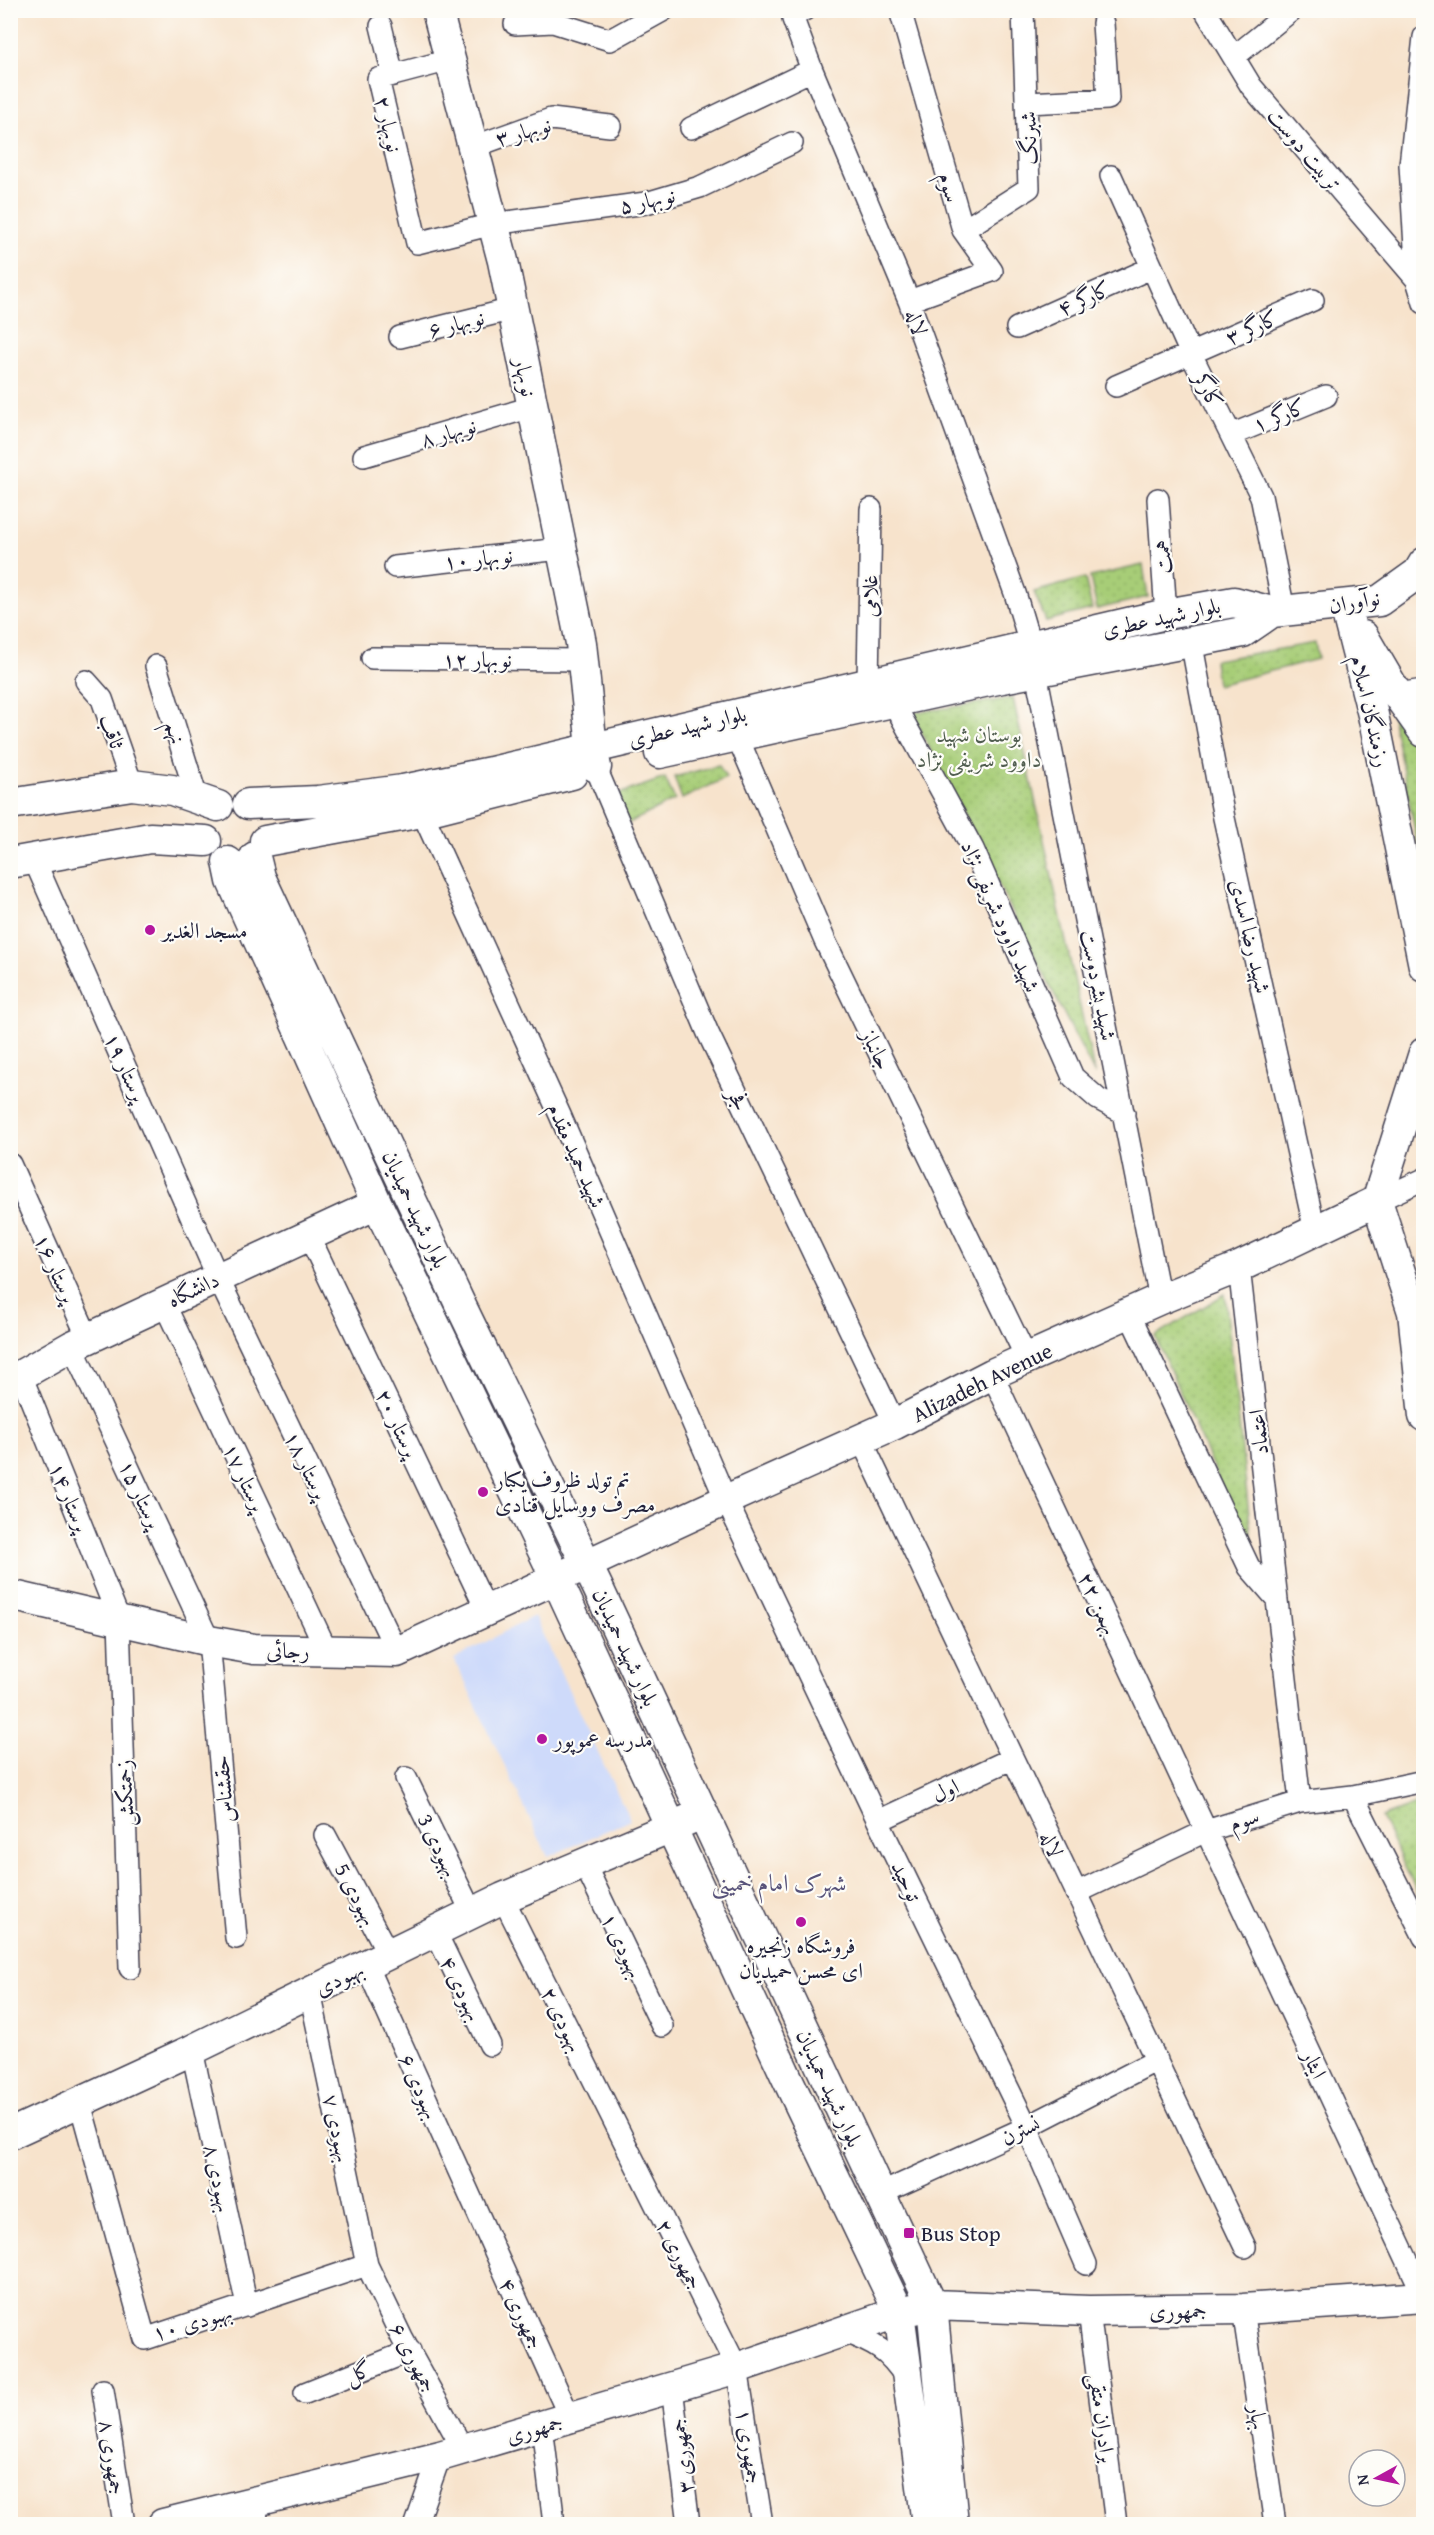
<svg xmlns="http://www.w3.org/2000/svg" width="1434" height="2535" font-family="'Gentium Book Plus',Amiri,serif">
<defs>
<pattern id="grass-dots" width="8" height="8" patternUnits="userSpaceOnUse" patternTransform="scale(1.5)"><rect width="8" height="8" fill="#a7cd77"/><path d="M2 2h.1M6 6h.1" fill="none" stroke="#8fb068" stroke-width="1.8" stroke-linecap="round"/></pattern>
</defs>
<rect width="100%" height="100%" fill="#fdfcf7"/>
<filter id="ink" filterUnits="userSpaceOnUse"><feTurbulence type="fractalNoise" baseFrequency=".0167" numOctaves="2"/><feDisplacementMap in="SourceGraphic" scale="12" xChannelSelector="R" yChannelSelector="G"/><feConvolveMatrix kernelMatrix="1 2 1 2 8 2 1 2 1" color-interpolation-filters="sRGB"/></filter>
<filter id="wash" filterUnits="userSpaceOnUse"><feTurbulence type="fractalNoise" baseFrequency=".008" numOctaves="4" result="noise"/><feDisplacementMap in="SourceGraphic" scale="24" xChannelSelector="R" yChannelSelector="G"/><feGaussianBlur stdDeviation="1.35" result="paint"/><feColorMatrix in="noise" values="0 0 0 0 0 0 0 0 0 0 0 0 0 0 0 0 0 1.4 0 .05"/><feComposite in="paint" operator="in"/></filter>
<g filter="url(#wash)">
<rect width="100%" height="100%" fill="#f7e3cc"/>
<path fill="#cedafa" d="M534 1616 630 1820 548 1857 454 1659Z"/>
<path fill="url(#grass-dots)" stroke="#647859" stroke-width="1.5" d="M1143 565 1148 597 1097 609 1090 577Z
M1085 578 1092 609 1046 621 1034 592Z
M1315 643 1318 659 1217 685 1214 660Z
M1013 698 1095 1075 912 713Z
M1391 711 1423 755V871Z
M719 765 726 778 682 799 674 777Z
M665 778 675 800 625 825 613 796Z
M1225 1294 1254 1560 1155 1336Z
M1423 1801V1905L1381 1817Z"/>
</g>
<g filter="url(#ink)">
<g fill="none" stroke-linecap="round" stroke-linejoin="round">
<g stroke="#423f51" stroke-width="24">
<path id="street" d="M804 10 795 12 793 19 812 70 909 301 1015 593 1031 647 1160 1299
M900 10 963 230 992 271 909 301
M1205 10 1251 86 1417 280 1424 279
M515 24 553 22 610 40 664 10
M381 26 393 75
M1424 37 1410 165 1417 280 1424 303
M1234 57 1292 10
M450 60 378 79 417 243 493 224 646 203 700 187 792 143
M1027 103 1108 99 1103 23
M691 128 812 70
M473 147 551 119 610 126
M1111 176 1191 354 1261 496 1284 610
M963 230 1029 188 1023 10
M1017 328 1151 268
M400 337 513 309
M1116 386 1313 300
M1231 435 1326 396
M364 456 532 407
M1158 499 1166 614
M395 567 561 549
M1191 640 1224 818 1315 1231
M372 658 583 660
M156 666 197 798
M86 681 102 699 132 785
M868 683 871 509
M1397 694 1424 690
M893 702 973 849 1073 1077 1098 1099 1124 1113
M737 736 825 941 1027 1359
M596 768 708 1033 895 1424
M422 812 560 1115 726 1500 878 1821 1027 2127 1086 2264
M33 857 218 1278 397 1652
M10 1164 88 1338
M1377 1201 1424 1179
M309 1236 487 1611
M1239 1267 1300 1802
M164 1303 327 1651
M1129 1313 1249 1567 1276 1598
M72 1346 209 1641 236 1938
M992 1374 1424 2296
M21 1375 119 1619 130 1968
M861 1439C988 1709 1119 1977 1245 2247
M406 1778 472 1913
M1353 1796 1424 1937
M878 1821 1011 1759
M325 1835 388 1953
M585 1865 662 2026
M1076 1893 1206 1831 1300 1802 1353 1796 1424 1781
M503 1898 737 2368 762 2524
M435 1931 490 2045
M366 1965 570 2418
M310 1992 367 2265 402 2338 463 2449
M192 2050 247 2306
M80 2103 145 2339 367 2265
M880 2194 1027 2127 1157 2060
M1243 2309 1275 2524
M1089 2311 1116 2524
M844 2332C874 2343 889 2351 906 2378
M672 2388 689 2524
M103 2390 124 2524
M305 2393 410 2351
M542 2426 554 2524
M256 2501 257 2524
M416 2524 440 2456"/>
</g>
<g stroke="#423f51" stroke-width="33">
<path id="secondary" d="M437 10 503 261 581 643 592 748 596 767
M1345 605 1373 715 1424 966
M1363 636 1397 694 1424 732
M660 753 1002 678 1243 632 1272 612
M10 804 132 785 172 790 218 806
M248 804 318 801 403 790 491 772 1166 614 1234 602 1272 612 1379 601 1418 573 1424 563
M265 841 422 812 572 774
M255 857 260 877 460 1304 598 1588 932 2305 953 2524
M228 862 232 881 377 1204 556 1578 787 2078 899 2312 927 2524
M10 863 150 838 206 841
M1424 1053 1377 1201 1413 1312 1424 1332
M1413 1312 1424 1416
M10 1377 21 1375 72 1346 377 1204
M10 1595 209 1641 254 1649 397 1652 726 1500 895 1424 992 1374 1160 1299 1239 1267 1377 1201
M10 2134 192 2050 503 1898 690 1819
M163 2524 440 2456 737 2368 899 2312 932 2305 1089 2311 1243 2309 1424 2297"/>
</g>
<use href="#street" stroke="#fff" stroke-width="21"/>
<use href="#secondary" stroke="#fff" stroke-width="30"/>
</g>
</g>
<g fill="#b5179e" stroke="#fdfcf7" stroke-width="2">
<circle cx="150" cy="930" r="6"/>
<circle cx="483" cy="1492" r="6"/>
<circle cx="542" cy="1739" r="6"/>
<circle cx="801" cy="1922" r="6"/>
<rect x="903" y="2227" width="12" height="12" rx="3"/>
</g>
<g text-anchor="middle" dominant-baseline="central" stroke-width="4.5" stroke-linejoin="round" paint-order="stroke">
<g font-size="22" fill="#22223b" stroke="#fdfcf7">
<text transform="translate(389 124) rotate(77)">نوبهار ۲</text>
<text transform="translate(523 131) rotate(-16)">نوبهار ۳</text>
<text transform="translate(1028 138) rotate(-91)">شبرنگ</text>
<text transform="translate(1305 149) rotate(50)">تربیت دوست</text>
<text transform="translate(950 187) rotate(74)">سوم</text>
<text transform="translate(647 200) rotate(-12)">نوبهار ۵</text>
<text transform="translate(1084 298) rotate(-24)">کارگر ۴</text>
<text transform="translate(917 322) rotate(70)">لاله</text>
<text transform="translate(456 323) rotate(-14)">نوبهار ۶</text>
<text transform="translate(1252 327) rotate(-24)">کارگر ۳</text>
<text transform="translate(526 377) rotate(78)">نوبهار</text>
<text transform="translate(1209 390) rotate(63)">کارگر</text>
<text transform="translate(1279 415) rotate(-22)">کارگر ۱</text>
<text transform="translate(448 432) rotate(-16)">نوبهار ۸</text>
<text transform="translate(1162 557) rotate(-94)">همت</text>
<text transform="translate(478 558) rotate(-6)">نوبهار ۱۰</text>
<text transform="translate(869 596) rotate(-89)">غلامی</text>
<text transform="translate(1354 601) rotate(-10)">نوآوران</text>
<text transform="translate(1161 617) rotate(-12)">بلوار شهید عطری</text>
<text x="477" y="659">نوبهار ۱۲</text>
<text transform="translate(1371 711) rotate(77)">رزمندگان اسلام</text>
<text transform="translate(687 726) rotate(-13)">بلوار شهید عطری</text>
<text transform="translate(113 731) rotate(71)">ثاقب</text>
<text transform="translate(176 732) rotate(73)">نهم</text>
<text transform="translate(1001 916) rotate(66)">شهید داوود شریفی نژاد</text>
<text transform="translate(1251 936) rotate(77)">شهید رضا اسدی</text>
<text transform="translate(1099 985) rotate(79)">شهید بشردوست</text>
<text transform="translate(877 1049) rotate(64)">جانباز</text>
<text transform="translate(126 1067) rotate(66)">پرستار ۱۹</text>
<text transform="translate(739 1099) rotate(64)">فجر</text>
<text transform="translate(577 1155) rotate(66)">شهید حمید مقدم</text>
<text transform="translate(416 1209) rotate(65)">بلوار شهید حمیدیان</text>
<text transform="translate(56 1268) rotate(66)">پرستار ۱۶</text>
<text transform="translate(193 1289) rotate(-25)">دانشگاه</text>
<text transform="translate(982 1382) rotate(-26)">Alizadeh Avenue</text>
<text transform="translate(398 1423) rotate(65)">پرستار ۲۰</text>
<text transform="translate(1258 1432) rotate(-96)">اعتماد</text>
<text transform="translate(307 1465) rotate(64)">پرستار ۱۸</text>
<text transform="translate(245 1477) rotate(65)">پرستار ۱۷</text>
<text transform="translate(141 1494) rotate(65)">پرستار ۱۵</text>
<text transform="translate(70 1497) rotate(68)">پرستار ۱۴</text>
<text transform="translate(1099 1603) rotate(65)">۲۲ بهمن</text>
<text transform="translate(626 1647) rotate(65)">بلوار شهید حمیدیان</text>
<text transform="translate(288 1650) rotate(1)">رجائی</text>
<text transform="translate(223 1789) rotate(-95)">حقشناس</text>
<text transform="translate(945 1790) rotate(-25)">اول</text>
<text transform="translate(124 1793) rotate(-92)">زحمتکش</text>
<text transform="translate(1244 1819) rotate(-18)">سوم</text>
<text transform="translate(1052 1844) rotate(64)">لاله</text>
<text transform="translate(439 1845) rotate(64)">بهبودی 3</text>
<text transform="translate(907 1881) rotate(64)">توحید</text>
<text transform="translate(357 1894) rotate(62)">بهبودی 5</text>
<text transform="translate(623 1945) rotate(64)">بهبودی ۱</text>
<text transform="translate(339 1978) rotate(-26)">بهبودی</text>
<text transform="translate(462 1988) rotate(64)">بهبودی ۴</text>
<text transform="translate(563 2019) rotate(64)">بهبودی ۲</text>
<text transform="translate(1315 2064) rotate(65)">ایثار</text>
<text transform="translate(420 2086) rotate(66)">بهبودی ۶</text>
<text transform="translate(830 2088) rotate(65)">بلوار شهید حمیدیان</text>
<text transform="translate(338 2128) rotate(78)">بهبودی ۷</text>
<text transform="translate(1020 2130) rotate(-26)">نسترن</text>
<text transform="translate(219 2178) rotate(78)">بهبودی ۸</text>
<text transform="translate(680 2254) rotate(63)">جمهوری ۲</text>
<text transform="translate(1178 2310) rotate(-1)">جمهوری</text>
<text transform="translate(522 2313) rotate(65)">جمهوری ۴</text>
<text transform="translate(192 2322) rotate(-16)">بهبودی ۱۰</text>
<text transform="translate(414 2357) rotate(62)">جمهوری ۶</text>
<text transform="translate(358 2372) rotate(-22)">گل</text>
<text transform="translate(1259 2417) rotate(81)">بهار</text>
<text transform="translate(1103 2418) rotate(83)">برادران متقی</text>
<text transform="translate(534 2428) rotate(-16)">جمهوری</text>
<text transform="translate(750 2446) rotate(81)">جمهوری ۱</text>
<text transform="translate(681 2456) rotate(-97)">جمهوری ۳</text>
<text transform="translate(113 2457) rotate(81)">جمهوری ۸</text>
</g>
<g font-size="22" fill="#515e50" stroke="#fdfcf7">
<text x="979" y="734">بوستان شهید<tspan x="979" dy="25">داوود شریفی نژاد</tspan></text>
</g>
<g font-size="22" fill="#22223b" stroke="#fdfcf7" text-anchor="start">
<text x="162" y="930">مسجد الغدیر</text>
<text x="495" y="1479">تم تولد ظروف یکبار<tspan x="495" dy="25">مصرف ووسایل قنادی</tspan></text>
<text x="554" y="1739">مدرسه عموپور</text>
<text x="801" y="1945" text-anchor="middle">فروشگاه زنجیره<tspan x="801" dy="25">ای محسن حمیدیان</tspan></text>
<text x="921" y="2233">Bus Stop</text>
</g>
<g font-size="24" fill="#58537a" stroke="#fdfcf7">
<text x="779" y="1882">شهرک امام خمینی</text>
</g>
</g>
<rect width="1434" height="2535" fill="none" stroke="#fdfcf7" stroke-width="36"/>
<g transform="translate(1377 2478) rotate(262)"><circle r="28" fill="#fdfcf7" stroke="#a5a5ac" stroke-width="1.5"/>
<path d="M0-4.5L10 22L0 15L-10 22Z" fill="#b5179e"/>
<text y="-9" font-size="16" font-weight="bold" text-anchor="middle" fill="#22223b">N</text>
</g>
</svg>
